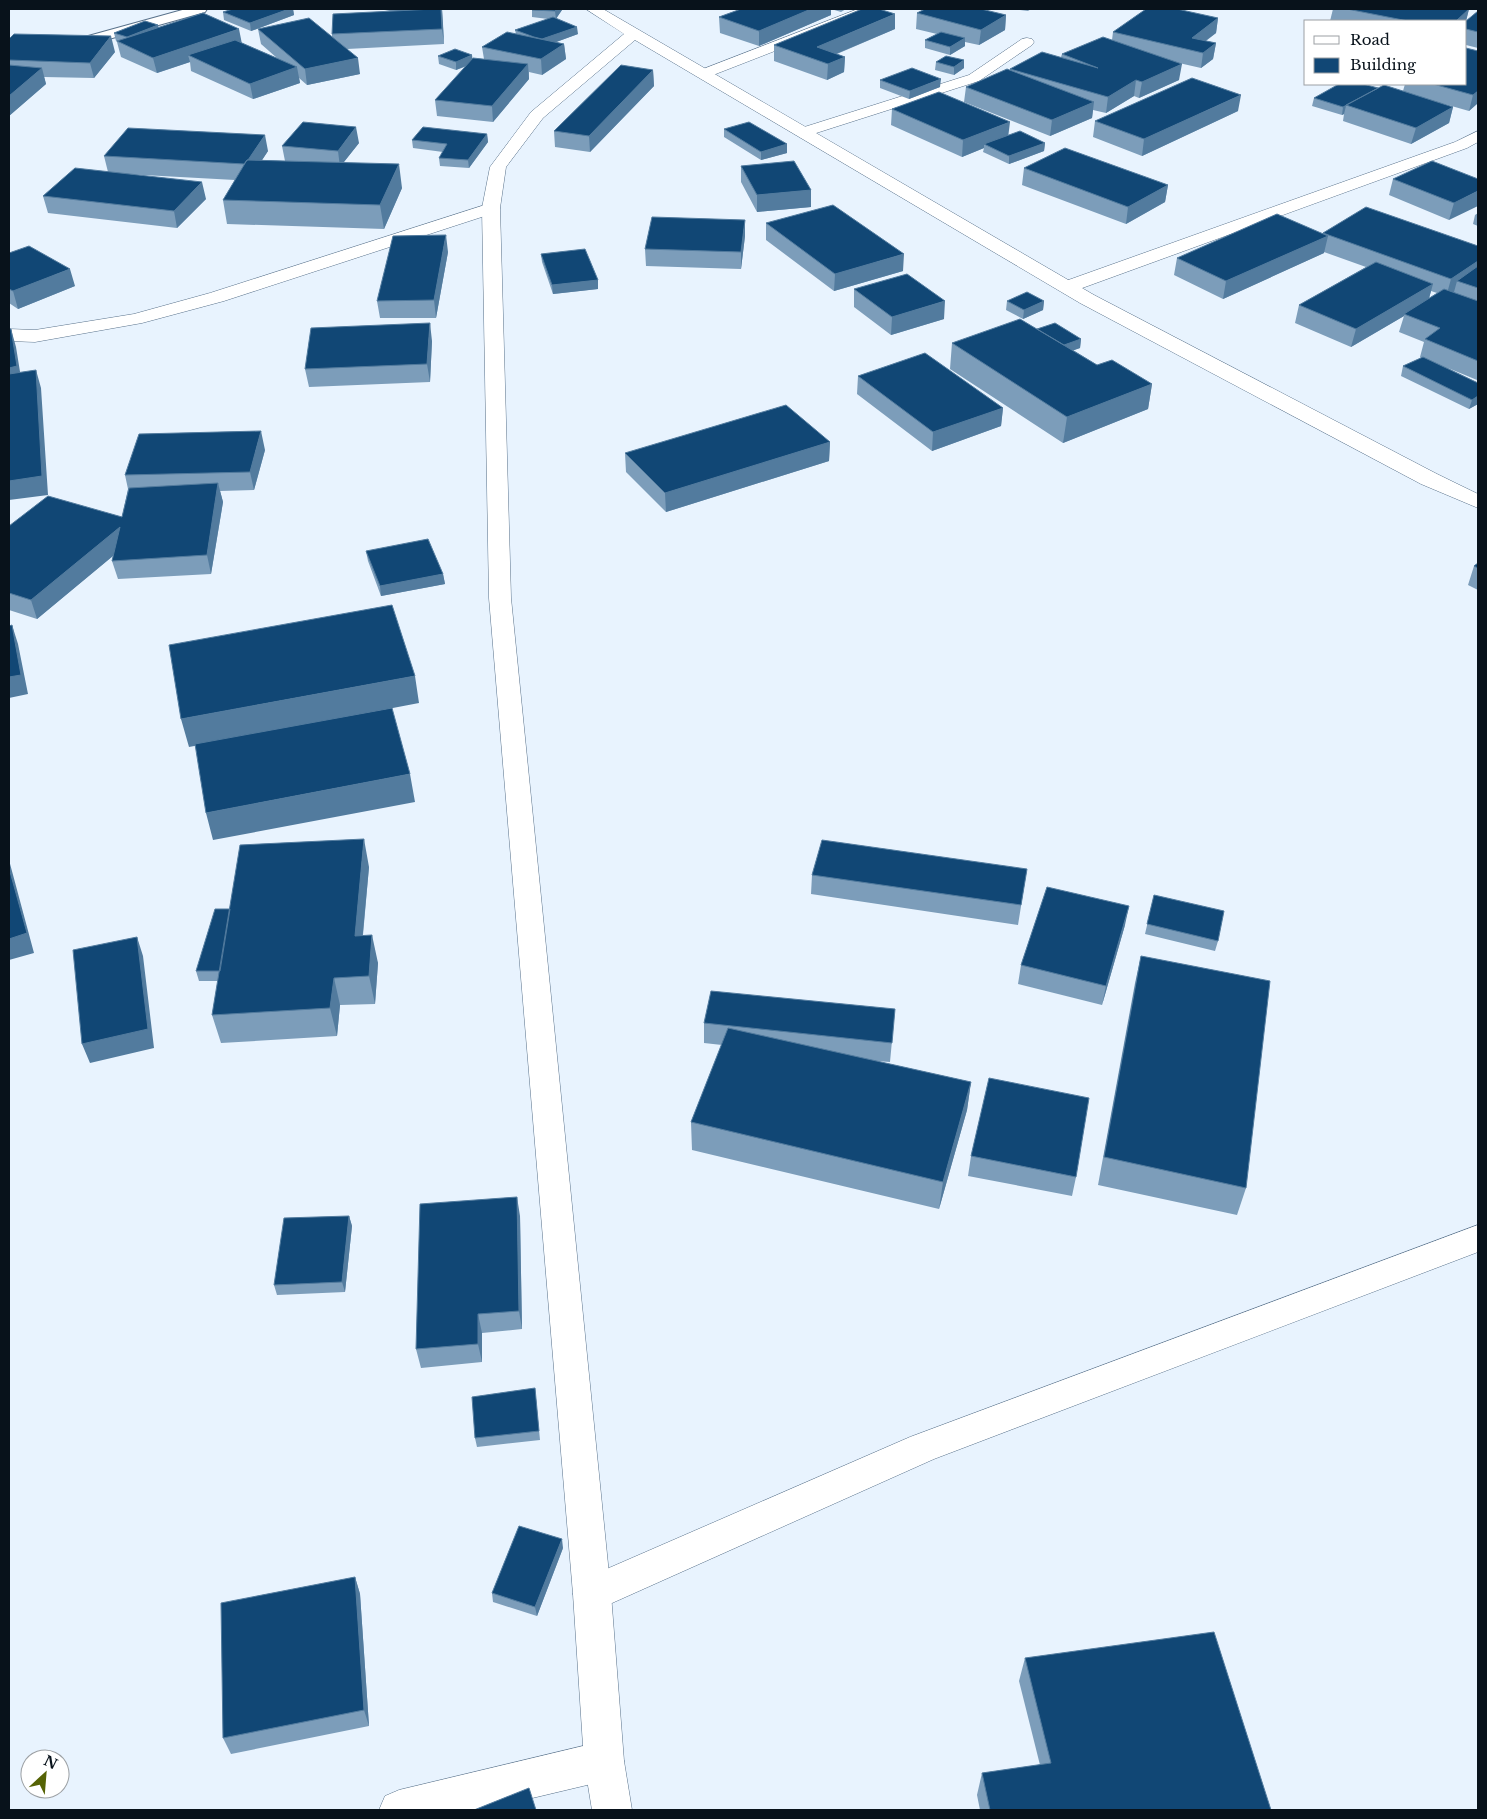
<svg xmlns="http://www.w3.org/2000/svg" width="1487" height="1819" font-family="'Libre Baskerville',serif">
<rect width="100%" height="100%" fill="#e8f3fe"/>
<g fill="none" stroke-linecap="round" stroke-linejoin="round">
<g stroke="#59728b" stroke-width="2">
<path id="lane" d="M186 9H207L205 12 91 44H81L79 41 81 38Z"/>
</g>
<g stroke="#59728b" stroke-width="1">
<path id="street" d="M858 9H877L875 12 708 77H698L695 74 698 71Z
M1027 38 1032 39 1034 42 1032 45 979 81 810 135H798L796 132 798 129 969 75 1022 39Z
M1478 131V142L1467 148 1074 291 1067 293 1060 291 1058 287 1060 283 1455 142Z
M491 203 497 204 500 208 497 212 224 301 142 323 35 342 9 341V329L35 330 134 314 210 293Z
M1478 1225V1252L934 1459 592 1612 579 1607 573 1594 579 1581 910 1437Z
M604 1741 618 1747 624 1761 618 1775 604 1781 482 1810H379L385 1796 399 1790Z"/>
</g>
<g stroke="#59728b" stroke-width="1">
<path id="secondary" d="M586 9H603L1094 295 1437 474 1478 494V508L1421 484 1080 303 635 40 543 118 506 167 500 208 511 598 611 1594 624 1761 632 1810H592L584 1761 573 1594 489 598 482 208 490 167 531 112 624 34Z"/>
</g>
<use href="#lane" fill="#fff" fill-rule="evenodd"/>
<use href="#street" fill="#fff" fill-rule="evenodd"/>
<use href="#secondary" fill="#fff" fill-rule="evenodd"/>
</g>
<path fill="#7c9dba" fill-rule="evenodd" d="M233 9H293L294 15 251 31 224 20 223 12Z
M380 9H442L444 44 347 49 360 74 307 85 299 78 300 83 253 99 191 71 190 62 157 73 121 57 117 42 116 41 114 33 159 28 242 43 277 58 261 44 258 29 332 37V34L390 11Z
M532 9H562V10L556 18 578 34 556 42 564 44 566 59 542 75 529 72V79L493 122 437 116 435 100 467 66 456 70 439 64 438 56 484 59 482 47 516 34 515 30 548 19 532 17Z
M741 9H846L841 12 831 9V15L759 46 720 33 719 17Z
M1012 9H1031L1028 11Z
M1333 9H1469L1466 21H1330Z
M1478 11V48L1466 45V21Z
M917 13 1006 15 1005 30 979 45 965 42V46L950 55 925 48V40L937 34 916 29Z
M1218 18 1216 33 1206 41 1216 43 1213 59 1201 68 1179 63V80L1139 98 1134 96 1106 113 1093 110 1092 118 1050 136 964 102 966 87 1010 71V69L1061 57 1062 54 1112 40 1113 32Z
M895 29 837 54 845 57 844 72 827 80 774 61V45Z
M9 39 115 52 94 78 44 77 46 84 9 116Z
M1466 48 1478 103 1469 111 1441 103 1453 107 1449 123 1411 144 1343 121 1344 114 1342 115 1312 106 1314 98 1378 88 1403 91 1405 84H1466Z
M936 62 964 68 954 75 935 70Z
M653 70 654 86 590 152 555 147 554 131Z
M880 80 940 87 909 99 880 88Z
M892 109 1045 143 1044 151 1009 164 983 152 984 148 962 157 891 125Z
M1238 111 1142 156 1093 137 1095 121Z
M724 129 787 144V153L761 160 724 137Z
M487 134 488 142 469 168 440 166 439 158 443 152 413 148 412 140Z
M359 143 343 163 402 188 384 229 227 224 223 200 235 180 125 174 206 199 177 228 48 213 43 196 108 172 104 156 268 151 262 160 285 161 282 146Z
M741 166 811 190V207L757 212 741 182Z
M1024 168 1168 185 1165 202 1126 224 1022 185Z
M1393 179H1478L1449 220 1389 195Z
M1478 213V226L1473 224 1475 215Z
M766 223 903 271 834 291 766 240Z
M1323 233 1478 246V379L1477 380 1448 368 1478 383V404L1469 409 1401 376 1403 366 1421 358 1420 357 1424 342 1399 332 1404 316 1351 347 1295 323 1299 305 1366 267 1324 252V253L1223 299 1174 275 1177 258 1322 234ZM1431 291 1437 293 1429 298Z
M745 236 741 269 646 266 645 249Z
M448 252 436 318H380L377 301Z
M9 253 75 286 18 309 9 303Z
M541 254 598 280V289L553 294 542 262Z
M854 289 944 319 891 335 854 307Z
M1007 301H1044L1043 310 1023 319 1006 310Z
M1037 329 1081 339 1080 348 1073 350 1097 365 1152 384 1148 409 1063 443 950 369 952 343Z
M432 341 430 382 309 387 305 369Z
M858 376 1003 408 1001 426 932 451 857 394Z
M830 442 829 461 666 512 626 472 625 453Z
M265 450 254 490 220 491 223 502 211 574 118 579 112 561 114 555 37 619 9 610V526L122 517 128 489 125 475Z
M366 551 443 574 445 584 381 596 368 561Z
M1478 563V590L1468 585 1474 566Z
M369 867 363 935 378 963 375 1004 340 1005 337 1036 221 1043 212 1015 218 981H199L196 971 230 909Z
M1027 869 1018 925 811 894 812 875Z
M1154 895 1218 941 1215 951 1145 934Z
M1125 925 1102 1005 1018 984 1021 965Z
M1141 956 1246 1188 1237 1215 1098 1185 1135 983Z
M895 1009 890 1062 876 1061 971 1082 967 1110 939 1209 692 1150 691 1122 722 1045 704 1043V1023Z
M971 1156 1076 1177 1072 1196 968 1176Z
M349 1216 352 1226 345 1292 277 1295 274 1285Z
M520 1216 522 1329 482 1333V1362L421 1368 416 1349Z
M535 1388 540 1440 477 1447 475 1438Z
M563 1548 537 1616 493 1602 492 1593Z
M355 1577 360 1594 369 1726 231 1754 223 1738Z
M1025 1658 1271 1810H980L977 1795 982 1773 1040 1765 1019 1681Z"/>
<path fill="#527b9e" d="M289 9H293L294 15 251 31 250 23Z
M442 9 443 24 444 44 442 29Z
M557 9H562V10L556 19 555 11Z
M811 9H831V15L759 46V31Z
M1469 9 1466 21H1456Z
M895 14V29L819 61 817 47Z
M1006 15 1005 30 979 45 981 30Z
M1218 18 1216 33 1193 50 1192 38Z
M158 25 160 33 129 45 127 37Z
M577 27 578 34 540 48 539 40Z
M239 29 242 44 188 55 190 62 157 73 153 58Z
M111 36 115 52 94 78 90 63Z
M965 38V46L950 55V47Z
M1216 43 1213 59 1201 68 1203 53Z
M564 44 566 59 542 75 541 59Z
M472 55 473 63 456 70V62Z
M845 57 844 72 827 80 828 64Z
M358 58 360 74 307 85 305 69Z
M964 60V68L954 75V67Z
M528 64 529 79 493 122 492 106Z
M1182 64 1179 80 1139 98 1142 82Z
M297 67 300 83 253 99 250 84Z
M42 68 46 84 9 116V96Z
M653 70 654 86 590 152 589 136Z
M941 79 940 87 909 99 910 91Z
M1136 80 1134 96 1106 113 1108 97Z
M1478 91V103L1469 111 1473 95Z
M1241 95 1238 111 1142 156 1144 139Z
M1094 102 1092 118 1050 136 1052 120Z
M1346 106 1344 114 1342 115 1343 107Z
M1453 107 1449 123 1411 144 1416 128Z
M1010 122 1008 138 984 144V148L962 157 963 140Z
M356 127 359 143 340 167 338 151Z
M487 134 488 142 469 168 468 160Z
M265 135 268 151 249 180 245 164Z
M1045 143 1044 151 1009 164V156Z
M787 144V153L761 160V152Z
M399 164 402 188 384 229 380 205Z
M202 182 206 199 177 228 174 211Z
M1168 185 1165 202 1126 224 1128 207Z
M811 190V207L757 212V195Z
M1478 191V206L1449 220 1454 203Z
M745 220V236L741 269V252Z
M446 235 448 252 436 318 434 300Z
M1328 236 1324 253 1223 299 1226 281Z
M904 254 903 271 834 291 835 274Z
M1478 261V275L1457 281 1454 292 1446 297 1451 279Z
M70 269 75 286 18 309 13 291Z
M598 280V289L553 294 552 285Z
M1433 284 1428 302 1404 314V316L1351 347 1356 329Z
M945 301 944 319 891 335 892 317Z
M1044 301 1043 310 1023 319 1024 310Z
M430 323 432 341 430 382 427 364Z
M11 329 16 347 22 384 9 386V368Z
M1081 339 1080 348 1061 355 1063 345Z
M36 370 41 388 48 495 9 500V481Z
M1152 384 1148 409 1063 443 1067 417Z
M1478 396V404L1469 409 1472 400Z
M1003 408 1001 426 932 451 933 432Z
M261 431 265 450 254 490 250 472Z
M830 442 829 461 666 512 665 493Z
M218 483 223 502 211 574 207 555Z
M120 527 125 546 37 619 31 600Z
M443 574 445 584 381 596 380 586Z
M12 625 18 644 28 694 9 698V677Z
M415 676 419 703 189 747 181 719Z
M410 774 415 802 213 840 206 813Z
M364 839 369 867 360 964 355 936Z
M9 860 34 953 9 960Z
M1129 906 1125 925 1102 1005 1106 986Z
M372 935 378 963 375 1004 369 976Z
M137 937 143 956 154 1048 90 1063 82 1044Z
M334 978 340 1005 337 1036 330 1008Z
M971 1082 967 1110 939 1209 943 1182Z
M517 1197 520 1216 522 1329 519 1311Z
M349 1216 352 1226 345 1292 342 1282Z
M478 1314 482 1333V1362L478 1344Z
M562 1539 563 1548 537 1616 535 1607Z
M355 1577 360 1594 369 1726 364 1710Z"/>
<path fill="#114775" stroke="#527b9e" d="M233 9H289L250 23 223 12Z
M434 9H441L442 29 332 34 333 14Z
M532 9H557L555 11 532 10Z
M741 9H811L759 31 719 17Z
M862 9H879L895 14 817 47 845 57 828 64 774 45Z
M925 9H981L1006 15 981 30 917 13Z
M1146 9H1177L1218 18 1192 38 1216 43 1203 53 1113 32Z
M1347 9H1469L1456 21H1408Z
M1478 11V32L1466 29V21Z
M203 13 239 29 153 58 117 41Z
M553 17 577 27 542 39 534 37 515 30Z
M309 18 358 58 305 69 258 29Z
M145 21 158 25 127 37 114 33Z
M507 32 564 44 541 59 482 47Z
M941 32 965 38 950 47 925 40Z
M14 34 111 36 90 63 9 60V39Z
M1103 37 1182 64 1142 82 1136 80 1108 97 1010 69 1042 52 1098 68 1062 54Z
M235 40 297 67 250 84 188 55Z
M1466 48 1478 51V91L1473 95 1433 84H1466Z
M455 49 472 55 456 62 438 56Z
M946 56 964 60 954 67 936 62Z
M473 58 528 64 492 106 435 100Z
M9 65 42 68 9 96Z
M621 65 653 70 589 136 554 131Z
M912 68 941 79 910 91 880 80Z
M1007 69 1094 102 1052 120 966 87Z
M1192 78 1241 95 1144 139 1095 121Z
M1339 84H1363L1378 88 1343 107 1314 98Z
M1384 85 1453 107 1416 128 1346 105Z
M939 92 1010 122 963 140 892 109Z
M303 122 356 127 338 151 282 146Z
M749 122 787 144 761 152 724 129Z
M423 127 487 134 468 160 439 158 447 144 412 140Z
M128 128 265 135 248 160H247L244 164 104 156Z
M1020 131 1045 143 1009 156 984 144Z
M1065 148 1168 185 1128 207 1024 168Z
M247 160 399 164 380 205 223 200Z
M794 161 811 190 757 195 741 166Z
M1432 161 1478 179V191L1454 203 1393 179Z
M75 168 202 182 174 211 43 196Z
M833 205 904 254 835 274 766 223Z
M1366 207 1478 246V261L1451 279 1323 233Z
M1277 214 1328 236 1226 281 1177 258Z
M652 217 745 220 741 252 645 249Z
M446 235 434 300 377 301 393 236Z
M29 246 70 269 13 291 9 289V253Z
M585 249 598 280 552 285 541 254Z
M1376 262 1433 284 1356 329 1299 305Z
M1478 266V288L1457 281Z
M907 274 945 301 892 317 854 289Z
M1444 289 1478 301V361L1425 339 1440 328 1404 314Z
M1027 292 1044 301 1024 310 1007 301Z
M1020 319 1097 365 1112 360 1152 384 1067 417 952 343Z
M430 323 427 364 305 369 311 328Z
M1055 323 1081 339 1064 345 1037 329Z
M9 329H11L17 366 9 368Z
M925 353 1003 408 933 432 858 376Z
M1423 357 1478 383V396L1472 400 1403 366Z
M36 370 42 476 9 481V374Z
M786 405 830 442 665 493 625 453Z
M261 431 250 472 125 475 139 434Z
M218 483 207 555 112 561 120 527 31 600 9 593V526L48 496 122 517 129 488Z
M428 539 443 574 380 586 366 551Z
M1478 563V568L1474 566Z
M392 605 415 676 181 719 169 645Z
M12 625 21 675 9 677V626Z
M392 708 410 774 206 813 195 744Z
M364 839 355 936 372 935 369 976 334 978 330 1008 212 1015 240 845Z
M822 840 1027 869 1021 905 812 875Z
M9 868 27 933 9 939Z
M1047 887 1129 906 1106 986 1021 965Z
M1154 895 1224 911 1218 941 1147 924Z
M215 909H230L220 971H196Z
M137 937 148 1029 82 1044 73 950Z
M1141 956 1270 981 1246 1188 1104 1157Z
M711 991 895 1009 892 1043 704 1023Z
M728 1028 971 1082 943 1182 691 1122Z
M989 1078 1089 1098 1076 1177 971 1156Z
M517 1197 519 1311 478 1314V1344L416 1349 420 1204Z
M349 1216 342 1282 274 1285 284 1218Z
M535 1388 539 1431 475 1438 472 1397Z
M519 1526 562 1539 535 1607 492 1593Z
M355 1577 364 1710 223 1738 221 1603Z
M1214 1632 1271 1810H990L982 1773 1051 1763 1025 1658Z
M529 1788 536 1810H474Z"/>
<rect width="1487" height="1819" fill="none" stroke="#08121b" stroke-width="20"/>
<rect x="1304" y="20" width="162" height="65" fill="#ffffff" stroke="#9ca0a4"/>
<rect x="1314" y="36" width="25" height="8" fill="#ffffff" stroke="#9ca0a4"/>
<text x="1350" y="45" font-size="15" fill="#08121b">Road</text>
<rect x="1314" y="58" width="25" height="15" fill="#114775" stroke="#9ca0a4"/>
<text x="1350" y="70" font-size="15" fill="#08121b">Building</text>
<g transform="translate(45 1774) rotate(26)"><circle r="24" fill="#ffffff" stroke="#9ca0a4"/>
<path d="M0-4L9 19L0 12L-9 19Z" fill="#556305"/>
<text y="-8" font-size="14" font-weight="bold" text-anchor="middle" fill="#08121b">N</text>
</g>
</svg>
